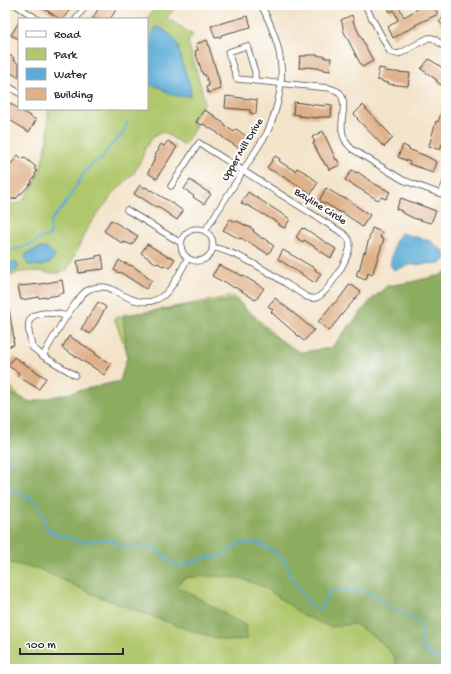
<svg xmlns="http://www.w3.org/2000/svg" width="451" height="674" font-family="'Gochi Hand',sans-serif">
<rect width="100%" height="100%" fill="#fff"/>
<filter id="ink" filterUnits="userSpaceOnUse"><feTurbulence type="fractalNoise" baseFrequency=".025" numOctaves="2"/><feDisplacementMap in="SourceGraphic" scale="8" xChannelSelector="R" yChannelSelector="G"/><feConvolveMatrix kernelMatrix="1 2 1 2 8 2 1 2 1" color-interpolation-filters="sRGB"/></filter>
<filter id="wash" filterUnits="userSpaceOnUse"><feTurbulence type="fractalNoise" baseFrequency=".012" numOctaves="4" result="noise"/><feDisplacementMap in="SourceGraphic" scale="16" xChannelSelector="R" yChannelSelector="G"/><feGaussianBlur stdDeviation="0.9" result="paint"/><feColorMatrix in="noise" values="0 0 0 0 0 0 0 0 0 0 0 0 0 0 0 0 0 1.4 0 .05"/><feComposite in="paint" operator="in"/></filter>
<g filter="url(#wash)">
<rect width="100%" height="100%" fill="#f3e3c9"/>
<path fill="#b0c76d" stroke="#6e794c" d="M157 5H173L175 7 167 18 193 35 188 42 205 101 191 123 196 126 184 145 162 131 154 136 148 144 144 150 143 156 134 173 114 193 98 213 87 228 71 263 66 271 58 273H47L40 271 19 272 5 280V203L17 204 23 200 35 183 40 170 48 138V111L50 109H147V19Z
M233 296 359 413 446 669H5V373C12 391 14 393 30 403L138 380 114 318Z"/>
<path fill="#8cac60" stroke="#5c6c46" d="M446 271V669H397L394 656 380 641 355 624 330 627 303 615 264 587 240 578 213 576 184 578 176 586 200 599 246 626 247 639 227 641 189 630 100 597 39 569 5 562V392L31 402 120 381 127 357 123 315 235 300 272 335 300 352 331 348 371 300 387 286 411 282 441 275Z"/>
<path fill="#5babd6" stroke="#436b80" d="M156 27C162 27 172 36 176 41 179 48 180 55 182 62 184 73 193 85 190 96H176L164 91 161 88 147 83V43Z
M401 233 430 241 445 252 446 259 441 263 410 265 394 270 390 265 395 242Z
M40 248C48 248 51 250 55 256 51 266 38 267 28 265L25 257 27 253Z
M15 262 18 264V268L13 272 5 274V267L10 263Z"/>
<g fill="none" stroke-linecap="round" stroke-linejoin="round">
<path stroke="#5babd6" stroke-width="2" d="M5 252C13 248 23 249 30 244H32L37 241 39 238 47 237 49 236 51 232 50 223 52 219 64 206 85 171 93 163 101 159 111 145 122 135 127 123
M5 454 9 460 10 464 5 469
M5 486 12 490 30 498 36 503 44 515 46 526 51 532 60 536 72 538 77 541 85 542 94 540H112L119 545 128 548 135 549 143 545H145L159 551 170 562 176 565H182L190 563 204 558 221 556 227 552 235 546 240 544 258 543 273 551 280 556 286 562 290 575 308 602 314 608 320 609 324 603 325 597 330 592C342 591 354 590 367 592 375 593 380 600 387 605 394 610 415 616 419 623 422 627 422 644 423 650 431 655 437 659 446 660"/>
</g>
<g id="blocks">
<path fill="#dfb189" d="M38 5H67L71 8 63 19H60Z
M101 5H115L118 7 110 19H92Z
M387 5H404L399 7 404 17 425 5H433L438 14 415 25 416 26 399 34V35L393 38 388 27 398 20 394 10 390 12Z
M446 14V27L439 22Z
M352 15 354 21H353L373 61 362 67 343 30V26L341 20Z
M248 16 251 27 221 35V37L215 38 211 26Z
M19 22V39L11 35Z
M207 40 220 83H219L221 89 208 93 206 87 209 86 205 74 203 75 195 51 198 50 196 44Z
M5 52 14 58 13 60 19 64V78L5 69Z
M306 55H319V56H325V58H331L330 71 324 70V69L317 68 305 67V68H299L300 56H306Z
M429 59 440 66 446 73V87L442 84 441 85 436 81 437 80 421 69Z
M379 68 385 69V71L394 72 410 73 408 86 388 84 389 83 383 82V81L377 80Z
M226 96 257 100 256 114 250 113V110L225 108Z
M5 100 36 120 29 132 5 117Z
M294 102 325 106 326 104 332 105 331 117H318V118L299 116V115L293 114Z
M445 102 446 139 444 145 442 144 440 150 429 146 436 121 438 122Z
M363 105 367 110 389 133 388 134 393 138 384 147 357 119 358 118 354 114Z
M204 110 215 116 214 117 225 124 224 125 234 132 236 129 246 136 239 148 223 138V137L218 134V133L203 124 202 125 196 122Z
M323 131 336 160 337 159 340 165 329 170 327 165H325L323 160H322L313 143 315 142 312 137Z
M168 141 177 147 160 173 157 179 148 173 156 156 155 155 159 150 158 149 161 144 164 146Z
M403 145 409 148 408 149 426 156 437 162 433 173 427 171V170L409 164 410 162 398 157Z
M18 155 22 159 24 157 36 167 34 169 37 171 35 174 36 175 31 181 32 182 22 193H21L16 199 15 197 13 200 9 197 8 199 5 197V172Z
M275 156 280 159 279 161 295 171 297 168 308 174 311 177 318 182 311 194 284 177 267 168Z
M352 170 357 173 358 172 373 183 390 192 386 199 381 197 378 200 345 180Z
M190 180 195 183V184L211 194 204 204 193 197 194 196 189 193V192L184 189Z
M140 185 145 188 146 187 151 191V190L167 200H168L183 211 177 220 157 206 156 207 140 197V198L134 194Z
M326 188 339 196 349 200 359 208 370 215 362 227 357 223V222L352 219 342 212 341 213 325 203V204L320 201V199Z
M248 192 290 219 285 228 279 225 280 224 247 205 246 206 241 203Z
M401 198 436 211 431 223 413 218 401 212 402 211 396 209Z
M230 219 236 222 237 221 248 227V226L254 230 253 231 263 239V238L269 241 268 242 274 246 268 254 247 241 246 242 241 238 240 239 223 230Z
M111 220 138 236 132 245 124 242 123 244 104 231Z
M302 228 304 229V228L336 249 331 258 320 251 315 247 304 240 303 242 298 239V238L296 237Z
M372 228 382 232 380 238 384 239 372 275 368 273 366 280 356 276 358 270 359 271 364 252 365 253Z
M147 244 168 257 169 256 175 259 169 268 164 265 163 266 158 263 157 264 141 253Z
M283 250 316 269 315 270 321 274 315 283 278 259Z
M102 255 104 269 86 271V272L79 273 77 261 96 258V256Z
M119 260 125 264V263L131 266V265L147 276 146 277 152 280 146 289 120 272 119 273 114 270Z
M219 265 236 273V272L242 276V275L264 288 256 300 235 287 234 288 224 281 223 282 212 276Z
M62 280 64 293 58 294 59 295 39 298V297L21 300 18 286 41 284Z
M350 284 361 292 343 313 329 331 318 322 330 307 339 299Z
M275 298 314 330 304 341 271 312 273 310 268 306Z
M98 302 106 307 98 322 90 334 81 329Z
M5 303H8L14 339H13L14 345 5 347Z
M69 336 96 353 95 354 111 364 104 375 99 371 62 348Z
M14 357 46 378 39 389 17 376 19 373 8 366Z"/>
</g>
</g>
<g filter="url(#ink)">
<use href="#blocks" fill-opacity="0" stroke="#494743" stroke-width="1"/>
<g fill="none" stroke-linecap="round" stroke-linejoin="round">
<g stroke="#494743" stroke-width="7">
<path id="minor" d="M16 5 37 19
M365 5 390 52 397 54 401 53 428 38H433L446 48
M5 11 9 5
M76 19 86 5
M255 81V72L247 46 228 52 237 79 329 88C332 89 337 90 340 93 351 108 331 130 352 149L403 180 441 194 446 182
M5 84 19 93
M5 147 6 150 5 153
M171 186 199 143 344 234C347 237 350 239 350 244 350 257 328 293 316 298 313 299 311 298 307 297 278 279 247 255 212 247
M127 210 181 243
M181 245a16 16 0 1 1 32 0a16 16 0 1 1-32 0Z
M205 231 267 133C288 85 286 52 261 5
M67 316C57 313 33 309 29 322 27 329 31 340 32 347L43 356 75 375
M43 356C53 338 63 320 75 304 79 299 82 293 88 290 93 287 103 286 109 288 114 290 120 294 125 296 138 303 153 305 165 294 174 286 182 268 188 258"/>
</g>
<use href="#minor" stroke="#fff" stroke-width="5.5"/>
</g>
</g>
<g text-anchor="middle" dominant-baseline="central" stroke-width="4" stroke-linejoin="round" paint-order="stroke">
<g font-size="11" fill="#2b2b2b" stroke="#fff">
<text transform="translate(243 150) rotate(-59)">Upper Mill Drive</text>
<text transform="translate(320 207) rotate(32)">Bayline Circle</text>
</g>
</g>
<rect width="451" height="674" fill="none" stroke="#fff" stroke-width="20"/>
<rect x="18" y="18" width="130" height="92" fill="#ffffff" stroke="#aaaaaa"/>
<rect x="26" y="31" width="20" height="6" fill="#ffffff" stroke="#aaaaaa"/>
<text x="54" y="38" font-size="12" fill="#2b2b2b">Road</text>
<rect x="26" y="48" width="20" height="12" fill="#b0c76d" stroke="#aaaaaa"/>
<text x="54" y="58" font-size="12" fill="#2b2b2b">Park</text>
<rect x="26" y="68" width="20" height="12" fill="#5babd6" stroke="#aaaaaa"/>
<text x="54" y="78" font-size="12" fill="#2b2b2b">Water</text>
<rect x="26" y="88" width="20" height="12" fill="#dfb189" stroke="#aaaaaa"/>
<text x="54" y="98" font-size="12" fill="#2b2b2b">Building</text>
<path d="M20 648v6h103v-6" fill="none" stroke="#2b2b2b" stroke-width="2"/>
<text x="26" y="648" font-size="12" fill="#2b2b2b" stroke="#ffffff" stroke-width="3" paint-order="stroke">100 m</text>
</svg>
